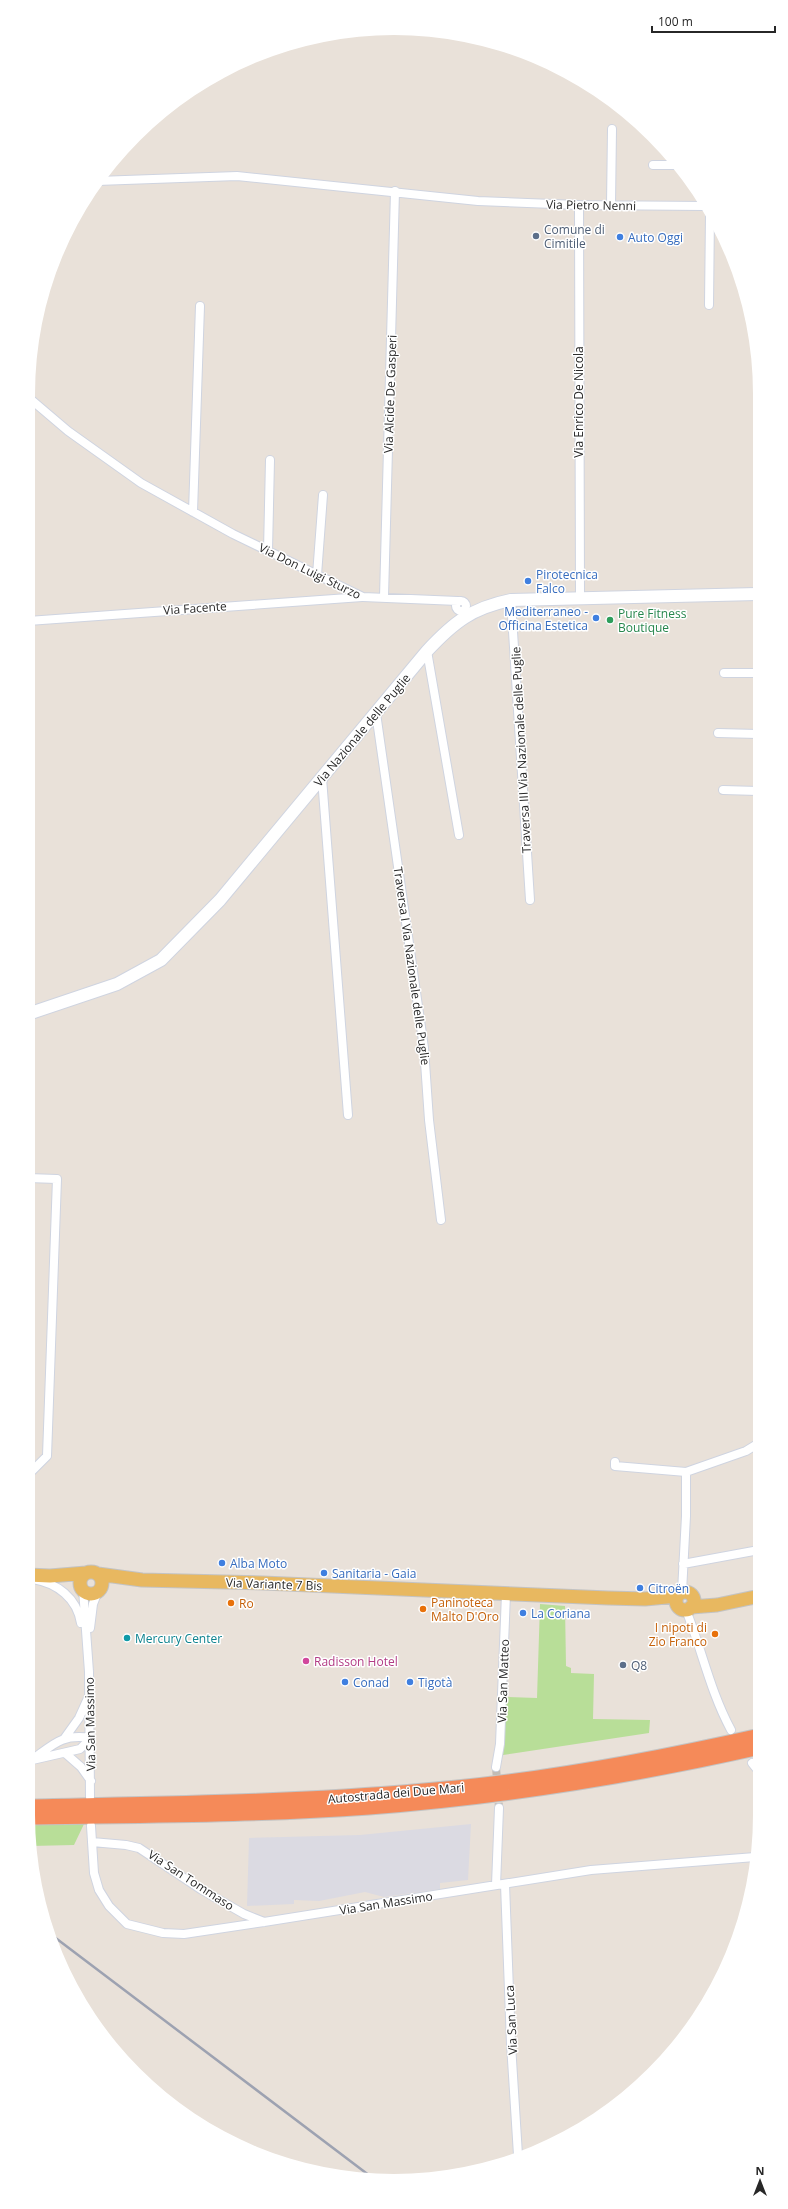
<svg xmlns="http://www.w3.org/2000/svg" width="788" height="2209" font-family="'Open Sans',sans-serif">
<rect width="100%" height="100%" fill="#e9e1d9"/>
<path fill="#dbdae2" d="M471 1824 468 1880 440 1883V1889L384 1897 365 1892 319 1901 294 1900V1904L247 1906 249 1838 360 1835Z"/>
<path fill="#b8de98" d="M540 1604 565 1606 566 1666 571 1668V1673L594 1674 593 1719 650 1720 649 1733 503 1755 506 1697 537 1698Z
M84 1824 74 1845 31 1846 29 1825Z"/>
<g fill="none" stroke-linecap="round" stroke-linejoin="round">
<path stroke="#c2bcb5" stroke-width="8" stroke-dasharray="8 4" stroke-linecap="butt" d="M496 1767 499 1808"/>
<g stroke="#cfd4e0" stroke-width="10">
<path id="minor" d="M653 165H678
M97 181 237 176 478 201 579 205 705 206
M579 205 580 598
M611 205 612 129
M709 305 710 214
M28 397 68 431 141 483 233 534 363 597 458 601
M193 512 200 306
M268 551 270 460
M317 575 323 495
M384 597 395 191
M511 600 530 900
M456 606a5 5 0 1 1 10 0a5 5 0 1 1-10 0Z
M28 621 362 597
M427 651 459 835
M724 673H758
M376 713 424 1048 429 1120 441 1220
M718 733 758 734
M322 778 348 1115
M723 790 758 791
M28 1178 57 1179 47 1456 30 1473 28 1478
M615 1462V1466L686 1472 746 1451 759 1443
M683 1564 759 1550
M33 1579C57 1583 77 1598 81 1623
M83 1589 89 1672 90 1797
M682 1592 686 1516V1472
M686 1610C702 1650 710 1691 731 1730
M90 1628 93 1604 98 1591
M64 1739 79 1718 89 1696
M65 1753 81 1767 91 1781
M33 1759C55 1743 62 1734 91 1738
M28 1761 80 1749 91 1738
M752 1763 760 1773
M496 1767 500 1744 506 1594
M91 1826 94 1873 99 1890 109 1906 127 1924 163 1933 184 1934 264 1922 591 1870 755 1857
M92 1842 126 1845 139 1848 202 1890 244 1914 264 1922
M505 1884 511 2044 518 2155
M496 1885 499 1808"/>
</g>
<g stroke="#cfd4e0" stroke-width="14">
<path id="secondary" d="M28 1014 117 984 161 960 220 900 427 651C454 622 472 608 511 600L757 594"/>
</g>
<g stroke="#c3c3c3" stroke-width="15">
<path id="primary" d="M80 1583a11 11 0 1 1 22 0a11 11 0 1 1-22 0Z
M98 1574 142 1580 263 1583 608 1598 645 1599 677 1596
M28 1575 50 1576 86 1573
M676 1601a9 9 0 1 1 18 0a9 9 0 1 1-18 0Z
M691 1607 717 1605 760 1596"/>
</g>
<g stroke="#c3c3c3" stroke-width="17">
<path id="motorway" d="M28 1807C160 1804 292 1803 424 1791 537 1782 649 1761 760 1736
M28 1817C142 1815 256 1815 369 1807 501 1797 631 1776 760 1747"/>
</g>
<use href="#minor" stroke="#fff" stroke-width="8"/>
<use href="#secondary" stroke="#fff" stroke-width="12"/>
<use href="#primary" stroke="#e8b860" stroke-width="13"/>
<use href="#motorway" stroke="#f58a59" stroke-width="15"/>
<path stroke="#9da2b1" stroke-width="2.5" d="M49 1933 374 2179"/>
</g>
<g fill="#5c6f8a" stroke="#fff" stroke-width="1.5">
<circle cx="536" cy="236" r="4"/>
<circle cx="623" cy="1665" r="4"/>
</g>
<g fill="#3f7fe0" stroke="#fff" stroke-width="1.5">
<circle cx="620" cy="237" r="4"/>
<circle cx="528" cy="581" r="4"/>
<circle cx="596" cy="618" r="4"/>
<circle cx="222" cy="1563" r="4"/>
<circle cx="324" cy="1573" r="4"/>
<circle cx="640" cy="1588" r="4"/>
<circle cx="523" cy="1613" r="4"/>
<circle cx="345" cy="1682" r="4"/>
<circle cx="410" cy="1682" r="4"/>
</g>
<circle fill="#2e9e5b" stroke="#fff" stroke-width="1.5" cx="610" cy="620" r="4"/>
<g fill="#e8710a" stroke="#fff" stroke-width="1.5">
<circle cx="231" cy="1603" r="4"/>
<circle cx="423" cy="1609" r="4"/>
<circle cx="715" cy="1634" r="4"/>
</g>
<circle fill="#0f9aa8" stroke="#fff" stroke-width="1.5" cx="127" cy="1638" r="4"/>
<circle fill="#d1479c" stroke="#fff" stroke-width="1.5" cx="306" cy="1661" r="4"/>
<g text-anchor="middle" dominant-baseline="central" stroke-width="3" stroke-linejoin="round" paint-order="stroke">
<g font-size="12" fill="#272727" stroke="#fff">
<text transform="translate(591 205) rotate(1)">Via Pietro Nenni</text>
<text transform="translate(390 394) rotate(-88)">Via Alcide De Gasperi</text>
<text transform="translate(578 402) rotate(-90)">Via Enrico De Nicola</text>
<text transform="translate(310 571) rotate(26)">Via Don Luigi Sturzo</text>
<text transform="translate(195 608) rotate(-4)">Via Facente</text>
<text transform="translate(362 730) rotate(-50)">Via Nazionale delle Puglie</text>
<text transform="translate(521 750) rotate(-93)">Traversa III Via Nazionale delle Puglie</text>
<text transform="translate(412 966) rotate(82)">Traversa I Via Nazionale delle Puglie</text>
<text transform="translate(274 1584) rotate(2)">Via Variante 7 Bis</text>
<text transform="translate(503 1681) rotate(-88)">Via San Matteo</text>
<text transform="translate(90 1724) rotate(-91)">Via San Massimo</text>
<text transform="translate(396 1793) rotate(-5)">Autostrada dei Due Mari</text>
<text transform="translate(191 1880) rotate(33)">Via San Tommaso</text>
<text transform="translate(386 1903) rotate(-9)">Via San Massimo</text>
<text transform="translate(511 2020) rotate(-93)">Via San Luca</text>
</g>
<g font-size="12" fill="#4e5e75" stroke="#fff" text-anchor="start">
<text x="544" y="229">Comune di<tspan x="544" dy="14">Cimitile</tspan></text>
<text x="631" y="1665">Q8</text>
</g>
<g font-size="12" fill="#366cbe" stroke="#fff" text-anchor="start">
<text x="628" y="237">Auto Oggi</text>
<text x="536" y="574">Pirotecnica<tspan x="536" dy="14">Falco</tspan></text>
<text x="588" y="611" text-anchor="end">Mediterraneo -<tspan x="588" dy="14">Officina Estetica</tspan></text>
<text x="230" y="1563">Alba Moto</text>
<text x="332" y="1573">Sanitaria - Gaia</text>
<text x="648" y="1588">Citroën</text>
<text x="531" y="1613">La Coriana</text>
<text x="353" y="1682">Conad</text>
<text x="418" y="1682">Tigotà</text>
</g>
<g font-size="12" fill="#27864d" stroke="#fff" text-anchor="start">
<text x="618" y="613">Pure Fitness<tspan x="618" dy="14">Boutique</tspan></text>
</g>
<g font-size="12" fill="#c56008" stroke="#fff" text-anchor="start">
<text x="431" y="1602">Paninoteca<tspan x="431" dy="14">Malto D'Oro</tspan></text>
<text x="239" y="1603">Ro</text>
<text x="707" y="1627" text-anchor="end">I nipoti di<tspan x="707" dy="14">Zio Franco</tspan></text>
</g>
<g font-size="12" fill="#0d838f" stroke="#fff" text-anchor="start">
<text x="135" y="1638">Mercury Center</text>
</g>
<g font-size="12" fill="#b23c85" stroke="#fff" text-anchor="start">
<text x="314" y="1661">Radisson Hotel</text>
</g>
</g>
<path d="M0 0H788V2209H0ZM394 35H394A359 359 0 0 1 753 394V1815A359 359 0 0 1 394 2174H394A359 359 0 0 1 35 1815V394A359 359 0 0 1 394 35Z" fill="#fff" fill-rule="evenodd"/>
<g transform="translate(760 2181)" stroke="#ffffff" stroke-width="3" paint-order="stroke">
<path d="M0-3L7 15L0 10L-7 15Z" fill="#272727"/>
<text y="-6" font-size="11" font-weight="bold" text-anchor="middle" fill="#272727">N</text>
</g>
<path d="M652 26v6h123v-6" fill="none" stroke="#272727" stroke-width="2"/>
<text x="658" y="26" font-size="12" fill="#272727" stroke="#ffffff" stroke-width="3" paint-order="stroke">100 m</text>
</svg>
